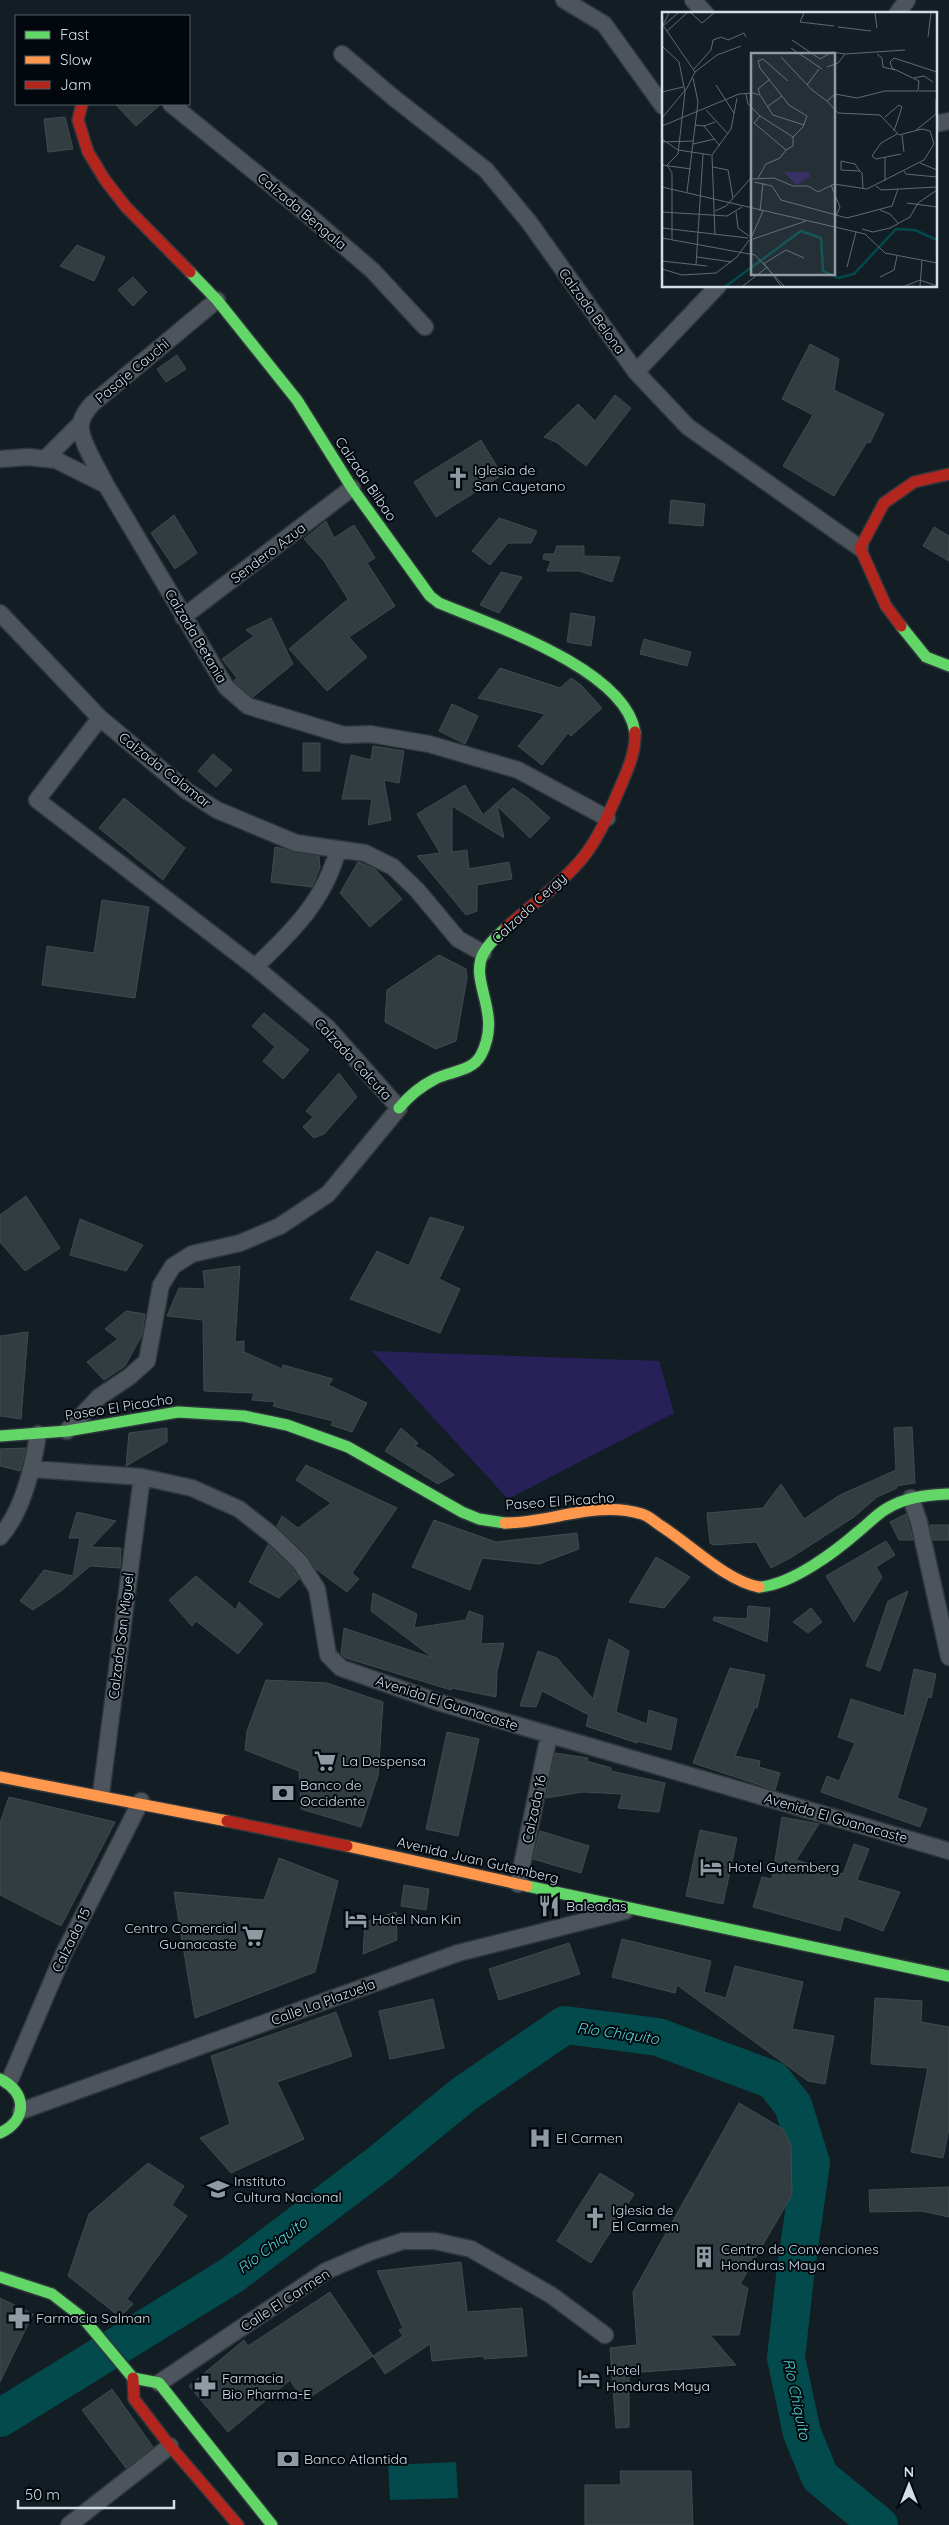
<svg xmlns="http://www.w3.org/2000/svg" width="949" height="2525" font-family="Quicksand,sans-serif">
<rect width="100%" height="100%" fill="#121d24"/>
<path fill="#282059" d="M372 1351 659 1361 674 1413 508 1499Z"/>
<path fill="#024a4c" d="M456 2462 458 2498 390 2500 388 2465Z"/>
<g fill="none" stroke-linecap="round" stroke-linejoin="round">
<path stroke="#024a4c" stroke-width="38" d="M0 2418 232 2275 380 2163 464 2094 565 2025 658 2037 773 2080 793 2105 811 2163 795 2276 786 2358 802 2433 820 2477 879 2525"/>
</g>
<path fill="#323d42" stroke="#404b4f" d="M115 104H161L136 126Z
M65 117 73 149 48 152 44 119Z
M77 245 105 257 94 281 60 266Z
M133 277 147 292 133 306 118 290Z
M810 344 839 359 834 390 884 414 870 443 867 442 834 496 783 466 813 415 782 399Z
M177 355 186 369 166 382 157 369Z
M615 395 631 408 586 466 556 442 544 437 578 404 595 421Z
M481 440 502 475 436 517 414 482Z
M671 500 705 504 703 526 669 523Z
M174 515 197 553 175 569 151 533Z
M499 518 537 531 531 543H508L490 565 472 551Z
M326 521 334 538 354 525 375 558 367 563 395 606 349 637 367 657 327 691 289 649 348 599 324 561 304 539Z
M934 527 949 536V561L923 546Z
M557 546H584V556L620 557 612 582 579 571H547L551 561 543 559 544 554H554Z
M501 572 522 577 499 613 480 605Z
M571 613 595 617 591 646 567 642Z
M271 618 293 664 253 697 234 681 237 678 222 659 254 636 246 630Z
M644 639 691 652 687 666 640 654Z
M500 668 560 688 571 678 581 685 602 708 571 736 568 733 542 765 518 746 545 714 478 698Z
M452 704 478 716 465 744 439 731Z
M303 743H320V771H303Z
M373 746 404 751 399 783 384 780 391 820 368 825 372 799H342L351 755 371 760Z
M213 754 232 770 216 787 198 771Z
M465 785 483 815 513 788 529 799 550 818 530 838 497 806 504 838 452 806V852L467 850 469 869 509 862 512 879 477 885V911L466 915 417 856 440 853 417 814Z
M124 798 185 848 163 880 99 828Z
M275 847 319 856 320 868 312 887 271 882Z
M358 862 375 869 402 899 370 927 340 893Z
M102 900 149 907 135 998 42 985 47 946 94 953Z
M439 955 466 969 467 978 456 1041 436 1049 385 1022 387 990Z
M264 1013 309 1050 283 1079 263 1061 275 1047 252 1026Z
M339 1073 357 1097 324 1134 314 1138 303 1127 313 1117 306 1111Z
M26 1196 60 1248 25 1271 0 1242V1215Z
M430 1217 464 1227 439 1279 460 1289 440 1333 350 1299 377 1251 409 1266Z
M80 1219 143 1245 126 1271 70 1255Z
M240 1266 235 1342 244 1341V1352L282 1369 283 1365 333 1379 328 1385 367 1403 352 1432 331 1425 333 1421 273 1406 275 1402 252 1400 254 1393 204 1391 203 1320 167 1316 179 1288 205 1289 203 1271Z
M126 1311 145 1314 142 1335 125 1366 104 1380 87 1362 118 1339 105 1329Z
M28 1332 21 1419 0 1416V1336Z
M912 1427 915 1483 896 1486 897 1488 877 1497 854 1517 792 1557 771 1568 756 1542 713 1545 710 1543 707 1513 763 1508 781 1484 804 1519 840 1495 896 1470 894 1428Z
M167 1428V1442L126 1466 129 1433Z
M401 1428 418 1443 415 1446 430 1455 454 1475 438 1484 385 1451Z
M26 1448 20 1471 0 1466V1449Z
M306 1465 397 1508 352 1573 359 1579 347 1592 316 1569 307 1555 277 1526 282 1516 298 1528 331 1503 296 1480Z
M77 1512 116 1521 91 1547 121 1548 120 1568 90 1566 61 1591 33 1610 20 1601 44 1570 73 1576 80 1538H69Z
M906 1514 913 1540H899L890 1522Z
M434 1520 496 1542 577 1533 579 1549 539 1564 482 1558 470 1590 412 1567Z
M930 1525H949V1540H933Z
M886 1541 895 1555 876 1567 882 1577 854 1622 826 1576Z
M268 1545 292 1568 299 1579 279 1598 249 1582Z
M656 1557 690 1577 664 1608 629 1602Z
M196 1576 236 1610 239 1602 263 1624 238 1654 196 1621 192 1626 169 1600Z
M908 1591 880 1671 866 1666 888 1601Z
M373 1593 417 1614 414 1628 466 1620 469 1611 483 1616 481 1644 504 1643 497 1671 496 1697 452 1688 451 1690 346 1658 341 1654 344 1628 433 1658 371 1611Z
M748 1606 770 1608 767 1642 713 1620 714 1617 747 1619Z
M811 1608 822 1622 808 1633 793 1622Z
M609 1639 629 1651 616 1712 647 1724 649 1710 677 1719 671 1750 637 1741V1743L586 1726 589 1715 542 1691 536 1707 520 1706 538 1651 557 1658 593 1699Z
M730 1668 765 1675 757 1708 755 1707 735 1756 760 1761 759 1767 780 1773 775 1790 693 1763Z
M914 1669 936 1674 931 1698 928 1697 897 1798 927 1809 920 1827 821 1792 827 1776 839 1781 855 1743 838 1737 851 1699 904 1716Z
M266 1680 327 1683 383 1702 378 1776 361 1827 301 1809 299 1771 245 1750 247 1731Z
M447 1732 479 1739 458 1836 426 1829Z
M555 1753 588 1758 587 1761 611 1768V1771L665 1783 659 1812 618 1808 622 1794 583 1792 546 1798Z
M9 1797 115 1822 61 1926 0 1895V1823Z
M782 1817 819 1824 796 1860 843 1874 854 1844 869 1849 857 1880 900 1892 883 1931 844 1916 840 1931 753 1907 762 1877 772 1879Z
M700 1830 737 1838 723 1904 686 1896Z
M540 1831 589 1846 581 1873 533 1859Z
M279 1858 338 1881 315 1972 195 2018 174 1892 264 1900Z
M404 1885 429 1889 426 1910 401 1906Z
M396 1912 397 1940 363 1954 365 1922Z
M622 1939 711 1961 704 1992 726 1998 735 1966 803 1982 792 2029 834 2036 825 2084 808 2081 677 1985 675 1993 612 1977Z
M569 1943 580 1974 499 2000 489 1969Z
M875 1998 922 2001 921 2022 949 2027V2129L943 2158 911 2152 928 2068 871 2064Z
M433 1999 444 2048 390 2059 379 2011Z
M336 2012 352 2056 277 2082 304 2139 231 2173 200 2138 230 2124 211 2056Z
M739 2103 783 2129 791 2145 792 2195 740 2284 748 2288 739 2335H710L736 2365 629 2373V2427L616 2428 610 2348 637 2345 633 2292Z
M148 2163 184 2186 172 2205 187 2216 127 2299 133 2304 120 2317 68 2276 89 2214Z
M600 2173 634 2194 591 2263 557 2241Z
M949 2187V2217L921 2211 870 2212 869 2190Z
M461 2262 467 2312 522 2308 527 2356 484 2359V2356L432 2361 430 2344 385 2374 373 2356 403 2336 399 2330 403 2328 377 2271Z
M330 2292 373 2356 304 2401 290 2380 228 2432 189 2386 244 2340 248 2346Z
M0 2298 33 2314 0 2382Z
M112 2389 153 2447 126 2468 82 2410Z
M620 2471H691L693 2525H585V2485H621Z"/>
<g fill="none" stroke-linecap="round" stroke-linejoin="round">
<g stroke="#2f373d" stroke-width="19">
<path id="street" d="M564 0 604 24 663 106
M693 0 706 14
M897 14 907 0
M342 54 394 98 486 170 529 222 636 372 688 427 860 548
M171 104 308 215 373 271 425 327
M935 124 949 121
M636 372 718 286
M0 459 28 457 56 460 106 485 226 687 248 706 344 735 370 734 429 744 518 770 607 818
M45 459 81 423
M106 485C99 470 79 440 81 425 81 417 87 410 92 404L217 300
M0 613 100 718 187 791 217 810 296 843 365 853 393 867 417 890 458 939 483 953
M183 617 352 488
M255 967C292 932 325 900 338 849
M67 1431 99 1397 129 1377 147 1361 161 1285 173 1266 192 1254 240 1243 280 1226 328 1194 399 1108 328 1028 255 967 37 800 100 718
M32 1469 142 1477 192 1488 239 1509 272 1535 300 1562 317 1589 328 1655 341 1668 441 1703 949 1851
M911 1498 919 1522 949 1657
M0 1537C23 1511 33 1467 38 1434
M101 1794 142 1477
M518 1884 549 1735
M9 2082 64 1953 141 1801
M21 2111 458 1953 625 1911
M159 2383 326 2271 370 2252 403 2241H435L471 2249 551 2295 605 2335
M69 2525 170 2446"/>
</g>
<g stroke="#2f373d" stroke-width="14">
<path id="fast" d="M190 272 217 300 297 400 352 488 430 596 439 603C492 625 625 669 635 732
M901 626 926 657 949 666
M399 1108C409 1096 421 1086 435 1079 450 1071 472 1072 481 1055 503 1013 469 983 483 954 488 944 498 935 506 928
M0 1436 67 1431 178 1412 244 1416 287 1425 348 1447 462 1512 479 1519 505 1523
M759 1587C791 1585 835 1552 859 1531 868 1524 876 1515 886 1509 905 1497 927 1495 949 1494
M527 1886 949 1976
M0 2079C27 2092 28 2120 0 2133
M0 2277 52 2294 83 2318 133 2378 159 2383 272 2525"/>
</g>
<g stroke="#2f373d" stroke-width="14">
<path id="slow" d="M505 1523C550 1523 597 1500 642 1514 649 1516 655 1522 661 1526 690 1544 726 1581 759 1587
M0 1777 227 1821
M347 1846 527 1886"/>
</g>
<g stroke="#2f373d" stroke-width="14">
<path id="jam" d="M82 104 78 120 88 152 105 180 126 207 190 272
M901 626 886 606 860 548 884 503 914 482 949 474
M506 928C532 904 563 883 585 855 600 835 609 813 619 790 627 771 636 753 635 732
M227 1821 347 1846
M133 2378 134 2399 170 2446 238 2525"/>
</g>
<use href="#street" stroke="#4d545b" stroke-width="16"/>
<use href="#fast" stroke="#63d668" stroke-width="11"/>
<use href="#slow" stroke="#ff974d" stroke-width="11"/>
<use href="#jam" stroke="#b3261e" stroke-width="11"/>
</g>
<defs>
<g id="church-bare" transform="scale(1.725)"><path d="M-1.2-6h2.4v3.5h3.3v2.4h-3.3V6h-2.4V-.1h-3.3v-2.4h3.3Z" fill="#8f9aa3" stroke="#02080d" stroke-width="2.5" paint-order="stroke"/></g>
<g id="supermarket-bare" transform="scale(1.725)"><path d="M-6-5.5h2.5l.6 2H6L4.5 2H-2.5L-4.4-4H-6ZM-1.5 3.2a1.3 1.3 0 1 0 .1 0ZM3 3.2a1.3 1.3 0 1 0 .1 0Z" fill="#8f9aa3" stroke="#02080d" stroke-width="2.5" paint-order="stroke"/></g>
<g id="bank-bare" transform="scale(1.725)"><path d="M-6-4H6V4H-6ZM0-2.3a2.3 2.3 0 1 0 0 4.6a2.3 2.3 0 1 0 0-4.6Z" fill="#8f9aa3" stroke="#02080d" stroke-width="2.5" paint-order="stroke"/></g>
<g id="hotel-bare" transform="scale(1.725)"><path d="M-6-4.5h1.5V1H6V5H4.5V3h-9V5H-6ZM-4 0a1.8 1.8 0 1 1 3.6 0ZM.5 0V-2.5h3Q6-2.5 6 0Z" fill="#8f9aa3" stroke="#02080d" stroke-width="2.5" paint-order="stroke"/></g>
<g id="restaurant-bare" transform="scale(1.725)"><path d="M-5-6h1v4h1v-4h1v4h1v-4h1v5L-1.5 .5V6h-2V.5L-5-1ZM5-6V6H3V1.5H1.5Q1.5-4 5-6Z" fill="#8f9aa3" stroke="#02080d" stroke-width="2.5" paint-order="stroke"/></g>
<g id="hospital-bare" transform="scale(1.725)"><path d="M-5-5h3v3.5h4V-5h3V5h-3V1.5h-4V5h-3Z" fill="#8f9aa3" stroke="#02080d" stroke-width="2.5" paint-order="stroke"/></g>
<g id="school-bare" transform="scale(1.725)"><path d="M0-5L7-2L0 1L-7-2ZM-4 1L0 2.5L4 1V4Q0 6-4 4Z" fill="#8f9aa3" stroke="#02080d" stroke-width="2.5" paint-order="stroke"/></g>
<g id="building-bare" transform="scale(1.725)"><path d="M-4-6H4V6H1V3H-1V6H-4ZM-2.5-4.3h1.7v1.8h-1.7ZM.8-4.3h1.7v1.8H.8ZM-2.5-1h1.7V.8h-1.7ZM.8-1h1.7V.8H.8Z" fill="#8f9aa3" stroke="#02080d" stroke-width="2.5" paint-order="stroke"/></g>
<g id="pharmacy-bare" transform="scale(1.725)"><path d="M-2-6h4v4h4v4h-4v4h-4v-4h-4v-4h4Z" fill="#8f9aa3" stroke="#02080d" stroke-width="2.5" paint-order="stroke"/></g>
</defs>
<g fill-rule="evenodd">
<use href="#church-bare" x="458" y="478"/>
<use href="#supermarket-bare" x="325" y="1761"/>
<use href="#bank-bare" x="283" y="1793"/>
<use href="#hotel-bare" x="711" y="1867"/>
<use href="#restaurant-bare" x="549" y="1906"/>
<use href="#hotel-bare" x="356" y="1919"/>
<use href="#supermarket-bare" x="253" y="1936"/>
<use href="#hospital-bare" x="540" y="2138"/>
<use href="#school-bare" x="218" y="2189"/>
<use href="#church-bare" x="595" y="2218"/>
<use href="#building-bare" x="704" y="2257"/>
<use href="#pharmacy-bare" x="19" y="2318"/>
<use href="#hotel-bare" x="589" y="2378"/>
<use href="#pharmacy-bare" x="205" y="2386"/>
<use href="#bank-bare" x="288" y="2459"/>
</g>
<g text-anchor="middle" dominant-baseline="central" stroke-width="4" stroke-linejoin="round" paint-order="stroke">
<g font-size="14" fill="#d2dee8" stroke="#02080d">
<text transform="translate(302 211) rotate(40)">Calzada Bengala</text>
<text transform="translate(592 311) rotate(54)">Calzada Belona</text>
<text transform="translate(132 371) rotate(-40)">Pasaje Cauchi</text>
<text transform="translate(366 479) rotate(56)">Calzada Bilbao</text>
<text transform="translate(268 553) rotate(-37)">Sendero Azua</text>
<text transform="translate(196 636) rotate(59)">Calzada Betania</text>
<text transform="translate(165 770) rotate(38)">Calzada Calamar</text>
<text transform="translate(529 908) rotate(-43)">Calzada Cergy</text>
<text transform="translate(353 1059) rotate(47)">Calzada Calcuta</text>
<text transform="translate(119 1407) rotate(-9)">Paseo El Picacho</text>
<text transform="translate(560 1501) rotate(-4)">Paseo El Picacho</text>
<text transform="translate(121 1636) rotate(-83)">Calzada San Miguel</text>
<text transform="translate(447 1703) rotate(18)">Avenida El Guanacaste</text>
<text transform="translate(534 1809) rotate(-78)">Calzada 16</text>
<text transform="translate(836 1818) rotate(16)">Avenida El Guanacaste</text>
<text transform="translate(478 1860) rotate(13)">Avenida Juan Gutemberg</text>
<text transform="translate(71 1940) rotate(-64)">Calzada 15</text>
<text transform="translate(323 2002) rotate(-20)">Calle La Plazuela</text>
<text transform="translate(285 2300) rotate(-33)">Calle El Carmen</text>
</g>
<g font-size="14" fill="#d2dee8" stroke="#02080d" text-anchor="start">
<text x="474" y="470">Iglesia de<tspan x="474" dy="16">San Cayetano</tspan></text>
<text x="342" y="1761">La Despensa</text>
<text x="300" y="1785">Banco de<tspan x="300" dy="16">Occidente</tspan></text>
<text x="728" y="1867">Hotel Gutemberg</text>
<text x="566" y="1906">Baleadas</text>
<text x="372" y="1919">Hotel Nan Kin</text>
<text x="237" y="1928" text-anchor="end">Centro Comercial<tspan x="237" dy="16">Guanacaste</tspan></text>
<text x="556" y="2138">El Carmen</text>
<text x="234" y="2181">Instituto<tspan x="234" dy="16">Cultura Nacional</tspan></text>
<text x="612" y="2210">Iglesia de<tspan x="612" dy="16">El Carmen</tspan></text>
<text x="721" y="2249">Centro de Convenciones<tspan x="721" dy="16">Honduras Maya</tspan></text>
<text x="36" y="2318">Farmacia Salman</text>
<text x="606" y="2370">Hotel<tspan x="606" dy="16">Honduras Maya</tspan></text>
<text x="222" y="2378">Farmacia<tspan x="222" dy="16">Bio Pharma-E</tspan></text>
<text x="304" y="2459">Banco Atlantida</text>
</g>
<g font-size="15" font-style="italic" fill="#54d6d8" stroke="#02080d">
<text transform="translate(618 2033) rotate(8)">Río Chiquito</text>
<text transform="translate(272 2245) rotate(-37)">Río Chiquito</text>
<text transform="translate(797 2399) rotate(78)">Río Chiquito</text>
</g>
</g>
<g transform="translate(662 12)">
<rect width="275" height="275" fill="#121d24"/>
<path d="M122 160H147L148 165 134 173Z" fill="#282059"/>
<path fill="none" stroke="#024a4c" stroke-width="2.5" d="M64 274 139 219 159 226 161 259 176 266 192 262 234 217 253 218 275 228"/>
<path fill="none" stroke="#5f6a72" stroke-width="1" d="M29 1 40 11 52 1M142 1 138 10 172 14M213 1 215 16M0 12 33 60 25 76 0 106M2 13 16 1M0 15 7 1M176 15 209 19M5 19 25 1M266 25 269 1M130 28 158 47 170 40 183 42 243 38M0 34 17 50 23 80 16 142 5 153M129 36 160 57M215 42 220 46 221 55 233 58M119 45 150 78 165 89M165 55 176 51 183 42M32 57 49 38 51 28 59 25 66 28 82 21 84 25M33 60 55 43 79 34M252 66 262 64 271 70M54 73 72 101M145 73 157 57M257 79H275M0 80 21 75M84 82 86 92 98 104 131 125M98 82 96 77 108 67M105 95 120 84M44 98 66 122M223 105 237 93 240 95 232 119M33 113 42 114 53 110M0 114 77 82 91 81 98 83 111 103 142 113M42 114 58 134M253 119 274 102V87M235 122 219 131 210 144 214 147 239 142M240 123 242 140M0 127 16 138 49 143M0 130 31 129M31 132 53 127M124 138 131 134V125L141 115 145 104 127 93 98 56 96 49 101 47 126 69M50 143 53 223M50 143 69 117 75 86M258 151 275 158M0 153 29 157M5 153 10 161V227M51 155 66 158 71 186M198 159 179 158V149L193 152 197 158 200 161 201 176M242 159 244 162 275 165M96 166 104 152 118 146 124 138 92 111 98 104M223 169V145M92 170 110 174 119 188 185 206 230 194 236 177M169 173 178 195 174 204M214 174 219 178 275 175M0 175 203 222 223 241 275 251M25 180 36 90 31 66M245 191 275 195M218 198 228 202 236 211M53 199 64 194 88 167 112 166 131 174H146L156 180 172 172 205 177 262 148 272 132 268 119 260 117 237 123 218 103 176 101 165 89 173 82 195 86 223 79H256L257 69 230 56 228 50 232 46 275 60M98 199 101 171M0 200 65 204 80 195M74 200 76 216 87 224M0 216 86 226M200 217 211 220 228 216 248 205 256 191 275 178M90 224 101 199M0 226 93 243 122 274M91 227 144 209M35 245 70 250M0 249 45 254M101 250 119 274M103 251 124 238 142 246M34 253 41 142M185 255 194 220M0 257 20 263 54 261 75 245 87 228M218 265 232 258 235 244M81 274 104 256M243 274 258 268 275 274M258 274 260 248"/>
<path fill="#8f9aa3" fill-opacity="0.15" stroke="#8f9aa3" stroke-width="2.5" d="M89 41H173V263H89Z"/>
<rect width="275" height="275" fill="none" stroke="#d2dee8" stroke-width="2.5"/>
</g>
<rect x="15" y="15" width="175" height="90" fill="#02080d" stroke="#555e65"/>
<rect x="25" y="31" width="25" height="8" fill="#63d668" stroke="#555e65"/>
<text x="60" y="40" font-size="15" fill="#d2dee8">Fast</text>
<rect x="25" y="56" width="25" height="8" fill="#ff974d" stroke="#555e65"/>
<text x="60" y="65" font-size="15" fill="#d2dee8">Slow</text>
<rect x="25" y="81" width="25" height="8" fill="#b3261e" stroke="#555e65"/>
<text x="60" y="90" font-size="15" fill="#d2dee8">Jam</text>
<g transform="translate(909 2485)" stroke="#02080d" stroke-width="4" paint-order="stroke">
<path d="M0-4L9 19L0 12L-9 19Z" fill="#d2dee8"/>
<text y="-8" font-size="14" font-weight="bold" text-anchor="middle" fill="#d2dee8">N</text>
</g>
<path d="M18 2500v8h156v-8" fill="none" stroke="#d2dee8" stroke-width="2.5"/>
<text x="25" y="2500" font-size="15" fill="#d2dee8" stroke="#02080d" stroke-width="4" paint-order="stroke">50 m</text>
</svg>
